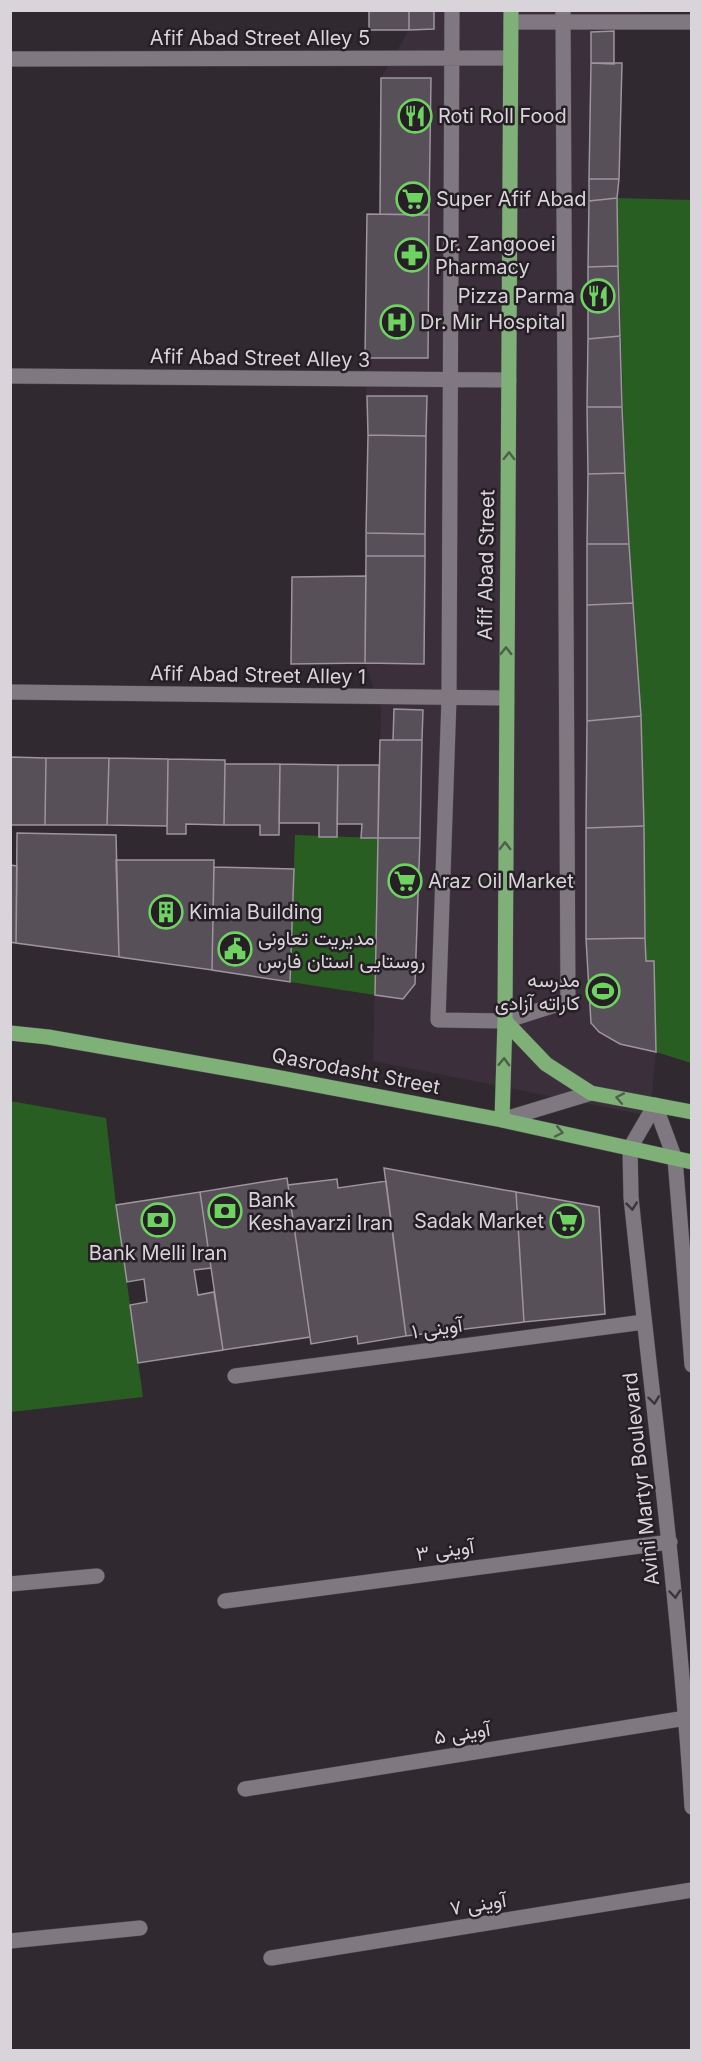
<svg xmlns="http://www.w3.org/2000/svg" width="702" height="2061" font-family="Inter,Vazirmatn,sans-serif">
<rect width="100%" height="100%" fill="#302930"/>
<path fill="#3a2f3b" d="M409 11H644L614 31V63H622L617 198 618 266 625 473 641 716 646 961H654L655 986 656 1052 650 1116 373 1061 381 709 365 663 368 435 365 358 367 214H380L381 78 409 30Z"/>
<path fill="#295e22" d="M617 198 691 200V1063L656 1052 654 961H646L641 716 625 473Z
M295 835 378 838 375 995 290 982Z
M10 1101 106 1118 116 1205 143 1397 11 1412Z"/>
<path fill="#575058" stroke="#9d949e" stroke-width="1.5" d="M369 10H409V30H369Z
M409 10H434V29L409 30Z
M614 31V64L591 63V32Z
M591 63H622L619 179H589Z
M381 78H431L429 215 380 214Z
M589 179H619L617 198 589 201Z
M617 198 618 266 588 267 589 201Z
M367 214 429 215 428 358H365Z
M618 266 620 336 588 339V267Z
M620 336 622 407H587L588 339Z
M367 396H427L426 436 368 435Z
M587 407H622L625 473 588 474Z
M368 435 426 436 425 534 366 533Z
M625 473 629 544H587L588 474Z
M366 533 425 534V556H366Z
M587 544H629L633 603 587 605Z
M366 556H425L424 664 365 663Z
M366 576 365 663 291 664 292 577Z
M633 603 641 716 587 721V605Z
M394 709 423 710 422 740H393Z
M641 716 644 826 586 828 587 721Z
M380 740H422L420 838H378Z
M10 757 46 758 45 825H10Z
M46 758H109L107 825H45Z
M109 758 168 759 167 826 107 825Z
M168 759 225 760 224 825 186 824V834H167Z
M225 764H280L279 835H260V825H224Z
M280 764 338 765 337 837H319V823H279Z
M338 765H379L378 838H361L362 824H337Z
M644 826 645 938 586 939V828Z
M17 833 116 835 119 957 16 943Z
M378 838H420L415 984 403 999 375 995Z
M116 860H214L212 970 119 957Z
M10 865 17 866 16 943 10 942Z
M214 867 294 869 290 982 212 970Z
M645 938 646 961H654L656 1052 620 1044 599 1032 591 1023 586 939Z
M384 1168 516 1192 524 1322 406 1336Z
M287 1178 310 1337 223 1350 200 1192Z
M337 1179 338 1188 386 1181 406 1336 358 1344 357 1336 311 1344 288 1185Z
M200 1192 211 1268 194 1270 198 1295 214 1292 223 1350 138 1363 130 1305 147 1302 144 1279 127 1282 116 1205Z
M516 1192 599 1207 605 1314 524 1322Z"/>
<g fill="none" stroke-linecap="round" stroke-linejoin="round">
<g stroke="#4a444a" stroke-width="16">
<path id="minor" d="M452 10 449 699 438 1020 505 1021 568 1001 563 10
M511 22H692
M10 59 510 58
M10 376 509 380
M10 692 506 698
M655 1105 630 1148 631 1197C652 1400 679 1603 692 1807
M655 1105 675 1159 692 1365
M502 1120 591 1093
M235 1376 644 1322
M10 1584 97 1576
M225 1601 670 1542
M245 1789 686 1718
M10 1941 140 1928
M271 1958 692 1890"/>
</g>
<g stroke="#4a444a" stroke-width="16">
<path id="major" d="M505 1021 546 1064 591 1093 692 1112
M10 1033 48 1037 275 1077 502 1120 692 1162
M502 1120 505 1021 511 10"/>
</g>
<use href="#minor" stroke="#807881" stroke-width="15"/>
<use href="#major" stroke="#7eb077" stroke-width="15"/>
</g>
<defs><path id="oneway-chevron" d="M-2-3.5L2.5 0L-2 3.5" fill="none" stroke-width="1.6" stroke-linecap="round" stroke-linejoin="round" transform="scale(1.5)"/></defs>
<g stroke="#4e604a">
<use href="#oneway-chevron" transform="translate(509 456) rotate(-89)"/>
<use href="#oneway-chevron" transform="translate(506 651) rotate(-89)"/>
<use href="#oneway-chevron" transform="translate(505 846) rotate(-90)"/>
<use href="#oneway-chevron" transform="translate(504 1062) rotate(-88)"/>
<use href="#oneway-chevron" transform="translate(620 1098) rotate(-169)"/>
<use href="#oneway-chevron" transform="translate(559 1132) rotate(12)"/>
</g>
<g stroke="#3c353d">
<use href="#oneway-chevron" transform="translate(632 1206) rotate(84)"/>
<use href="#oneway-chevron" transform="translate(654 1400) rotate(83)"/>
<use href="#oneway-chevron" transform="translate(675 1594) rotate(85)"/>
</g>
<defs>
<g id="restaurant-ring" transform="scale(1.725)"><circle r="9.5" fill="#261f26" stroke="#6ed360" stroke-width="1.5"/><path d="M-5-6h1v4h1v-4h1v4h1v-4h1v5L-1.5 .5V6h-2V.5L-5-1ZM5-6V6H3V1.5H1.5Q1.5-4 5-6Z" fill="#6ed360"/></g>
<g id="supermarket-ring" transform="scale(1.725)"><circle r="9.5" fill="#261f26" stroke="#6ed360" stroke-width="1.5"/><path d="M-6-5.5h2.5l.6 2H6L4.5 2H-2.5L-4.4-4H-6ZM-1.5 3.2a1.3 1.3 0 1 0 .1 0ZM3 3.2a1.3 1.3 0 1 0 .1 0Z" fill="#6ed360"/></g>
<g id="pharmacy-ring" transform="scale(1.725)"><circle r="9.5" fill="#261f26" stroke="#6ed360" stroke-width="1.5"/><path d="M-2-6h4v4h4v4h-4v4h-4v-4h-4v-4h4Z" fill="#6ed360"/></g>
<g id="hospital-ring" transform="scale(1.725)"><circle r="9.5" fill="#261f26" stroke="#6ed360" stroke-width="1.5"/><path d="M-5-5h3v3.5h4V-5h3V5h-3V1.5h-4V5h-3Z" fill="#6ed360"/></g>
<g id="building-ring" transform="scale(1.725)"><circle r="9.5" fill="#261f26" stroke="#6ed360" stroke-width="1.5"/><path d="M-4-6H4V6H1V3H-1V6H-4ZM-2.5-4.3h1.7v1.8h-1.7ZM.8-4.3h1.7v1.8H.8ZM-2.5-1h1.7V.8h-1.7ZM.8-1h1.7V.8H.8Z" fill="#6ed360"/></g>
<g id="civic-ring" transform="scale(1.725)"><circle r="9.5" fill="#261f26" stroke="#6ed360" stroke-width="1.5"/><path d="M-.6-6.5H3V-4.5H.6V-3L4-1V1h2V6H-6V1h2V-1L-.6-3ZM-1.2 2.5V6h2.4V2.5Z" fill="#6ed360"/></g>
<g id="stadium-ring" transform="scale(1.725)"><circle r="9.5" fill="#261f26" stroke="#6ed360" stroke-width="1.5"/><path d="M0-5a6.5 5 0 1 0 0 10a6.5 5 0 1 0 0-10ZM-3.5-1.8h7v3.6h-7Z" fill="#6ed360"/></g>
<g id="bank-ring" transform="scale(1.725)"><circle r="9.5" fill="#261f26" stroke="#6ed360" stroke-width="1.5"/><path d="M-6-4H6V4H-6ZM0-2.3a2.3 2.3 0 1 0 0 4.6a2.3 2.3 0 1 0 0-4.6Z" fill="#6ed360"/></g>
</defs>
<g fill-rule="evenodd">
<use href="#restaurant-ring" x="415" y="116"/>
<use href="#supermarket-ring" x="413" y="199"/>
<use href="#pharmacy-ring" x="412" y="255"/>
<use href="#restaurant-ring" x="598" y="296"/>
<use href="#hospital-ring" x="397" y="322"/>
<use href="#supermarket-ring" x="405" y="881"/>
<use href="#building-ring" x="166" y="912"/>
<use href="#civic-ring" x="235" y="949"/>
<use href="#stadium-ring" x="603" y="991"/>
<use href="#bank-ring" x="225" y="1211"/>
<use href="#bank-ring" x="158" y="1220"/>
<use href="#supermarket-ring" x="567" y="1221"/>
</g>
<g text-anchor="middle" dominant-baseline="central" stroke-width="5" stroke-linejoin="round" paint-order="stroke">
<g font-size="20" fill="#d9d4d9" stroke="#261f26">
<text x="260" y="38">Afif Abad Street Alley 5</text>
<text transform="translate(260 358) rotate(1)">Afif Abad Street Alley 3</text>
<text transform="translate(486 565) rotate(-89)">Afif Abad Street</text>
<text transform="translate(258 675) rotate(1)">Afif Abad Street Alley 1</text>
<text transform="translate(356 1071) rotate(11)">Qasrodasht Street</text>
<text transform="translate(437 1328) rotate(-8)">۱ آوینی</text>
<text transform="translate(641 1479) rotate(-96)">Avini Martyr Boulevard</text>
<text transform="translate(445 1550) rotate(-8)">۳ آوینی</text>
<text transform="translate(462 1733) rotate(-9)">۵ آوینی</text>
<text transform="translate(478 1904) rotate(-9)">۷ آوینی</text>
</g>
<g font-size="20" fill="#d9d4d9" stroke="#261f26" text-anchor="start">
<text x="438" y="116">Roti Roll Food</text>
<text x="436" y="199">Super Afif Abad</text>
<text x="435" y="244">Dr. Zangooei<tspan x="435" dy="23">Pharmacy</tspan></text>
<text x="575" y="296" text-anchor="end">Pizza Parma</text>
<text x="420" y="322">Dr. Mir Hospital</text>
<text x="428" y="881">Araz Oil Market</text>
<text x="189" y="912">Kimia Building</text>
<text x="258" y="938">مدیریت تعاونی<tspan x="258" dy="23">روستایی استان فارس</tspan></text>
<text x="580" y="980" text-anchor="end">مدرسه<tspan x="580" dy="23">کاراته آزادی</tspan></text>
<text x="248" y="1200">Bank<tspan x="248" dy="23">Keshavarzi Iran</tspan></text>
<text x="544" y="1221" text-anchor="end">Sadak Market</text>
<text x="158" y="1253" text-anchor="middle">Bank Melli Iran</text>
</g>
</g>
<rect width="702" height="2061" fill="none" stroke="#d9d4d9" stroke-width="24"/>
</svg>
